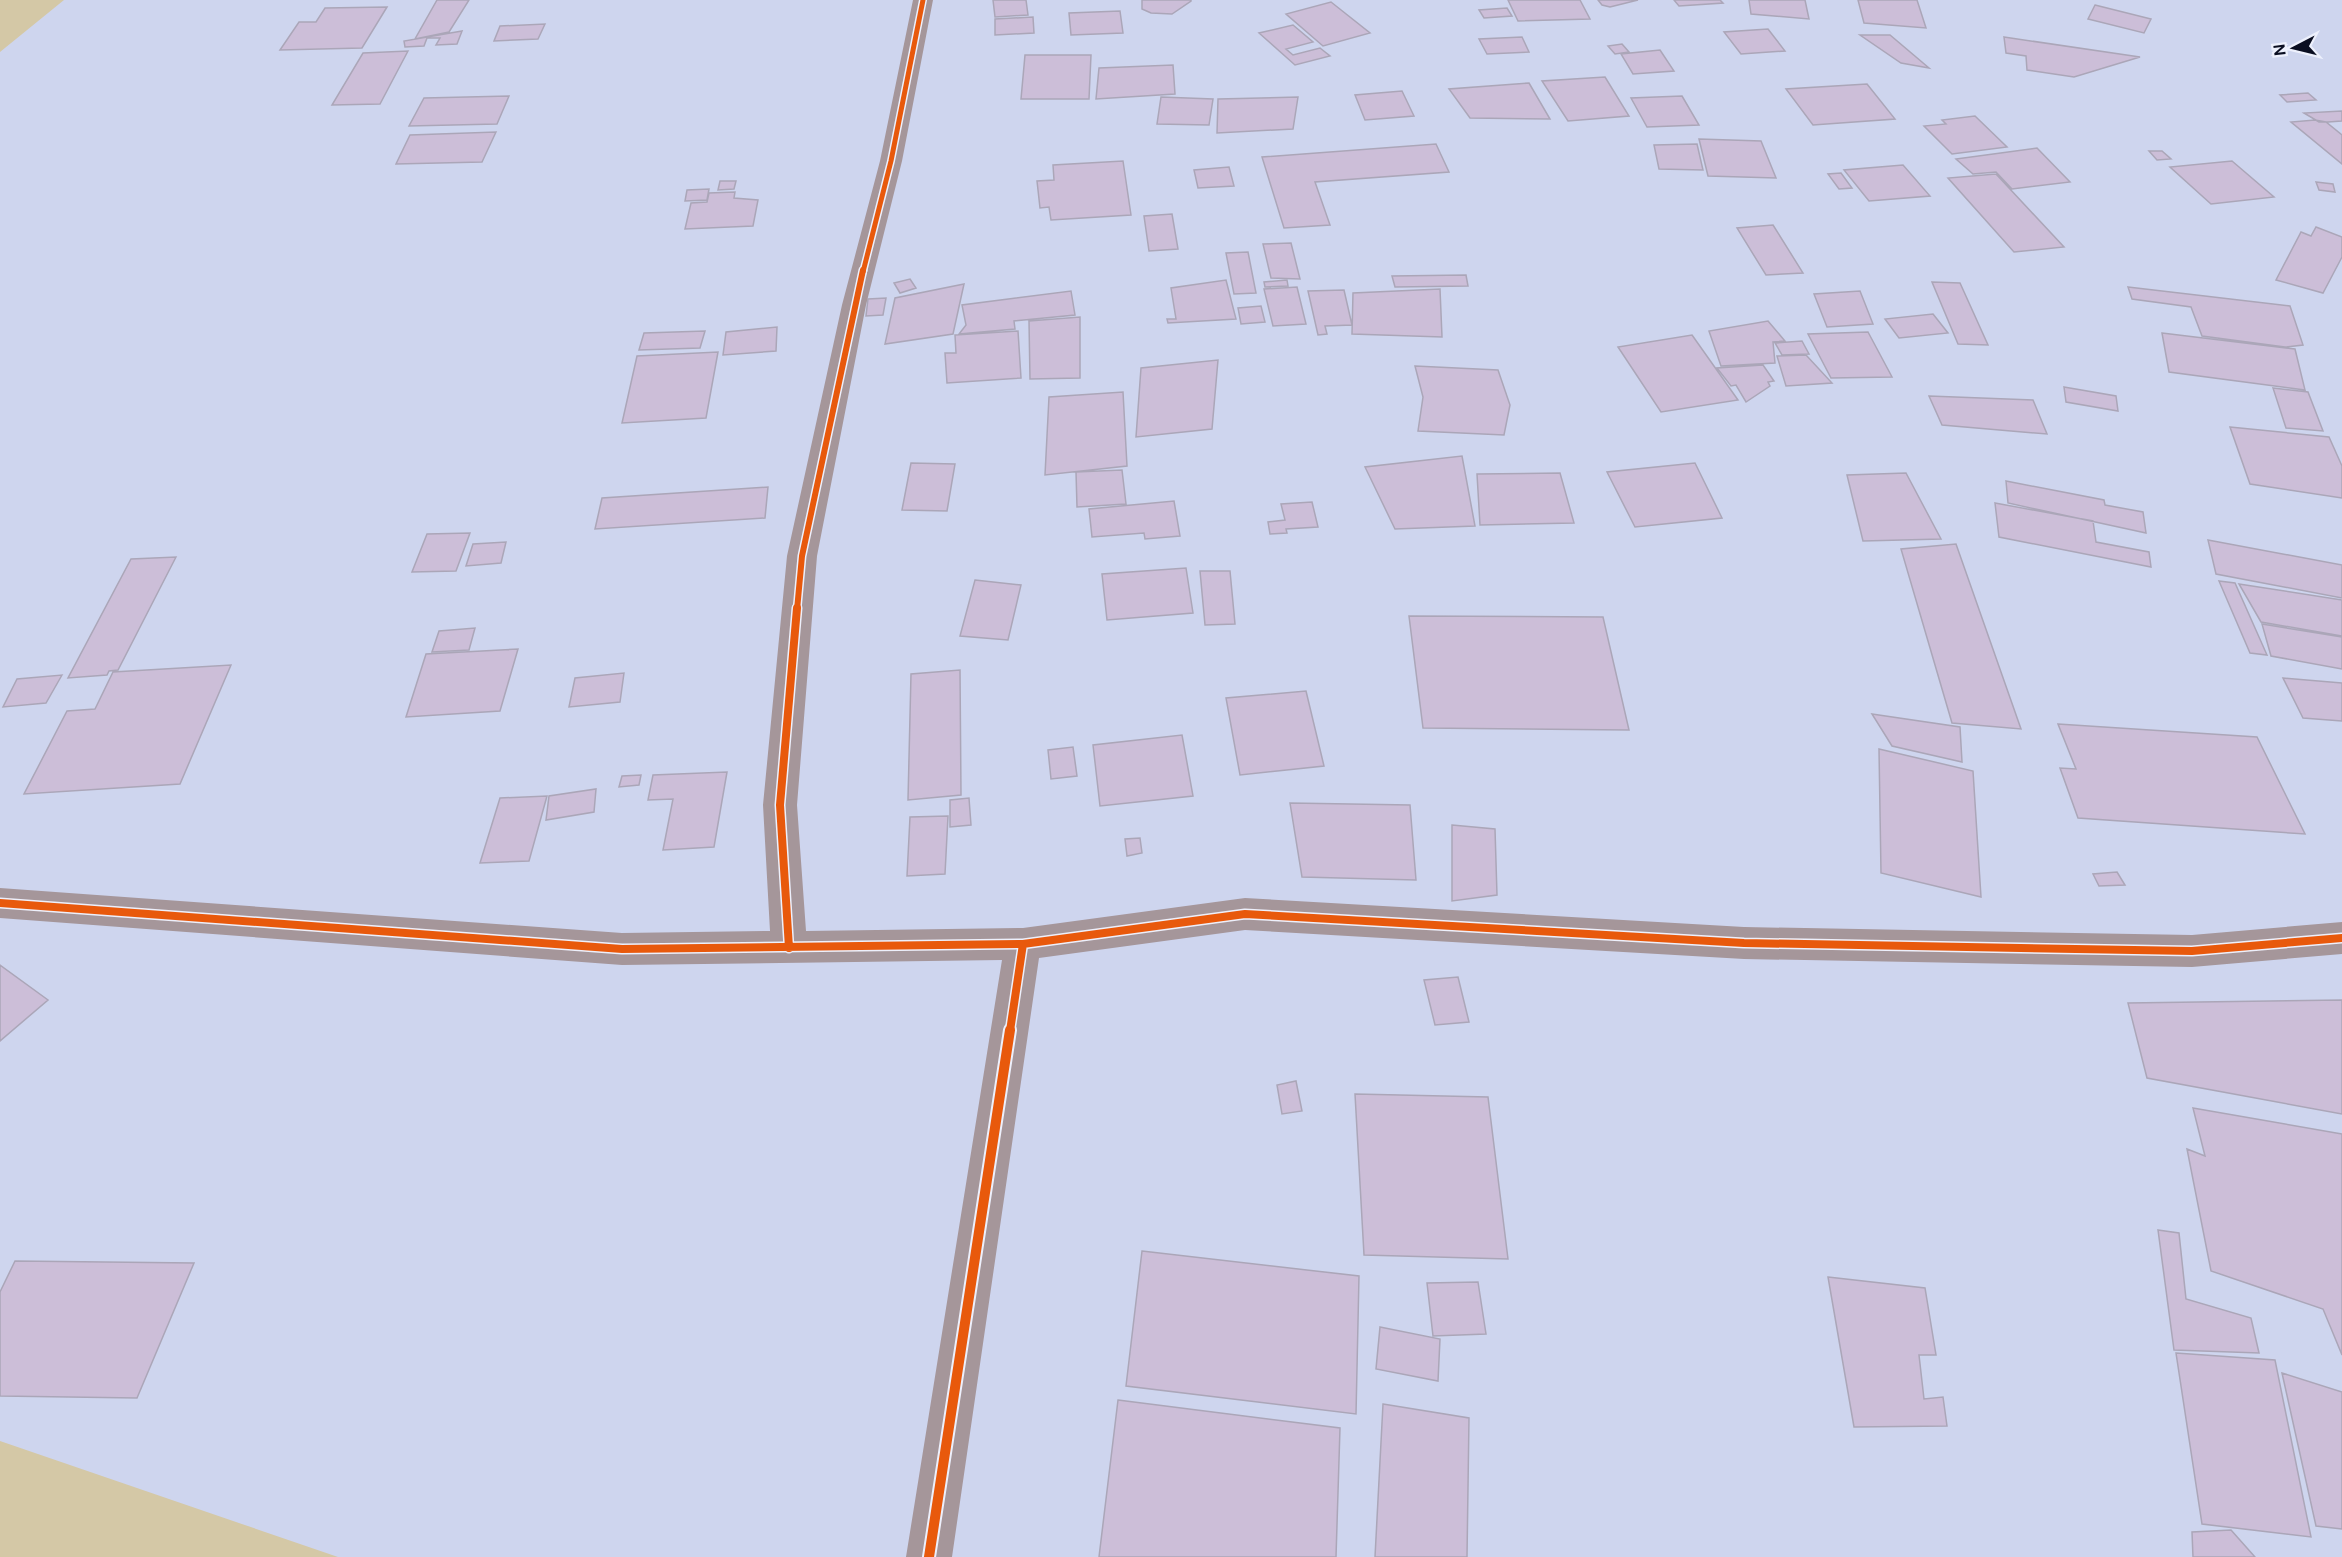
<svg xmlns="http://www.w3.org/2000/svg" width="2342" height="1557" font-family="'DM Sans',sans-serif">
<rect width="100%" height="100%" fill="#ced5ee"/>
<path fill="#d4c8a6" d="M0 0H64L0 52Z
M0 1441 338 1557H0Z"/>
<path fill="#ccbed8" stroke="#aba6b8" stroke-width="1.5" d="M437 0H469L449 32 415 39Z
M993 0H1026L1028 15 995 17Z
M1142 0H1191V1L1172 14 1151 13 1142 9Z
M1508 0H1580L1590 19 1518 21Z
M1598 0H1638L1610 7 1602 5Z
M1674 0H1720L1723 3 1679 6Z
M1749 0H1805L1809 19 1751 14Z
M1858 0H1917L1926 28 1864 23Z
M1331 2 1370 33 1323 46 1286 14Z
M2095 5 2151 19 2144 33 2088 19Z
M387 7 362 48 280 50 299 22H316L325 8Z
M1507 8 1512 16 1484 18 1479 10Z
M1120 11 1123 33 1071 35 1069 13Z
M1033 17 1034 33 995 35V19Z
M545 24 538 39 494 41 500 26Z
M1293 25 1313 42 1286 49 1293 55 1320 48 1330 56 1295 65 1259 33Z
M1768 29 1785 51 1741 54 1724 32Z
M462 31 457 44 436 45 440 38H427L424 46 405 47 404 41Z
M1860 35H1890L1929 68 1901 63Z
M1522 37 1529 52 1487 54 1479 39Z
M2004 37 2140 57 2074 77 2027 70 2026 56 2006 53Z
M1622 44 1629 52 1615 54 1608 46Z
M1660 50 1674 71 1633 74 1621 54Z
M408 51 380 104 332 105 363 53Z
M1025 55H1091L1089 99H1021Z
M1173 65 1175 94 1096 99 1099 68Z
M1605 77 1629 116 1568 121 1542 81Z
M1529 83 1550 119 1470 118 1449 89Z
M1867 84 1895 119 1813 125 1786 89Z
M1402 91 1414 116 1365 120 1355 95Z
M2308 93 2316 100 2287 102 2280 95Z
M509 96 497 124 409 126 424 98Z
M1682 96 1699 125 1647 127 1631 98Z
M1161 97 1213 99 1209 125 1157 124Z
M1298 97 1293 129 1217 133 1218 99Z
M2342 111V121L2328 122H2319L2304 113Z
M1975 116 2007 147 1952 154 1924 126 1946 124 1942 120Z
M2315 120 2326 122 2342 135V164L2291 122Z
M496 132 482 162 396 164 410 135Z
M1699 139 1761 141 1776 178 1708 176Z
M1436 144 1449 172 1315 182 1330 225 1284 228 1262 157Z
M1697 144 1703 170 1659 169 1654 145Z
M2037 148 2070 182 2012 189 1996 172 1973 174 1956 159Z
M2149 151H2162L2171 159 2157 160Z
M1123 161 1131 215 1051 220 1049 207 1040 208 1037 181 1054 180 1053 165Z
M2232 161 2274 197 2211 204 2170 167Z
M1903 165 1930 196 1869 201 1844 170Z
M1229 167 1234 186 1198 188 1194 170Z
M1841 173 1852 188 1839 189 1828 174Z
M1996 174 2064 247 2014 252 1948 178Z
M720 181H736L734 189 718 190Z
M2316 182 2333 184 2335 192 2319 190Z
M709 189 707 200 685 201 687 190Z
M735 192 734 198 758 200 753 226 685 229 691 203 707 202 709 193Z
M1172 214 1178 249 1149 251 1144 216Z
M1773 225 1803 273 1766 275 1737 228Z
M2316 227 2342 237V257L2323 293 2276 280 2301 232 2311 236Z
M1291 243 1300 279 1271 278 1263 244Z
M1248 252 1256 293 1234 294 1226 253Z
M1466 275 1468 286 1395 287 1392 276Z
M910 279 916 288 900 293 894 283Z
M1226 280 1236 319 1168 323 1167 319H1176L1171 288Z
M1287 280 1288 286 1265 287 1264 282Z
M1932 282 1960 283 1988 345 1958 344Z
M964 284 953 334 885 344 895 298Z
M1297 287 1306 324 1273 326 1264 289Z
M2128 287 2290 306 2303 345 2285 347 2202 336 2191 307 2132 299Z
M1440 289 1442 337 1352 334 1353 293Z
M1344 290 1352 325 1325 326 1327 334 1318 335 1308 291Z
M1071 291 1075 315 1014 321 1015 329 959 334 966 325 962 305Z
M1860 291 1873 324 1827 327 1814 294Z
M886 298 883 315 866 316 868 299Z
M1261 306 1265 322 1241 324 1238 308Z
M1933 314 1948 333 1899 338 1885 319Z
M1080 317V378L1030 379 1029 321Z
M1768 321 1785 341 1773 342 1775 363 1721 366 1709 331Z
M777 327 776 351 723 355 726 332Z
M705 331 700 348 639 350 644 333Z
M1018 331 1021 378 947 383 945 353H956L955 335Z
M1868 332 1892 377 1831 378 1808 334Z
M2162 333 2295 349 2305 390 2169 372Z
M1692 335 1738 400 1661 412 1618 347Z
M1802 341 1809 354 1782 355 1775 343Z
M718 352 706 418 622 423 637 356Z
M1806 355 1832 383 1786 386 1777 356Z
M1218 360 1212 429 1136 437 1141 368Z
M1763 365 1774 381 1768 382 1770 386 1746 402 1736 385 1731 386 1717 368Z
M1415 366 1498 370 1510 405 1504 435 1418 431 1423 397Z
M2064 387 2116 396 2118 411 2066 402Z
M2273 388 2308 392 2323 431 2286 428Z
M1123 392 1127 466 1045 475 1049 397Z
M1929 396 2033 400 2047 434 1942 425Z
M2230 427 2329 437 2342 466V498L2250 484Z
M1462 456 1475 526 1395 529 1365 467Z
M911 463 955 464 947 511 902 510Z
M1695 463 1722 518 1635 527 1607 472Z
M1122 470 1126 504 1077 507 1076 472Z
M1560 473 1574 523 1480 525 1477 474Z
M1906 473 1941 539 1863 541 1847 475Z
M2006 481 2104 500 2105 505 2143 512 2146 533 2008 503Z
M768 487 765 518 595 529 602 498Z
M1174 501 1180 536 1145 539 1144 533 1092 537 1089 509Z
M1312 502 1318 527 1286 529 1287 533 1270 534 1268 522 1285 520 1281 504Z
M1995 503 2093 521 2096 542 2149 552 2151 567 1999 537Z
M470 533 456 571 412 572 427 534Z
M2208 540 2342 565V598L2216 574Z
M506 542 501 563 466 566 473 544Z
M1956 544 2021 729 1952 723 1901 549Z
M176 557 118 670 109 671 107 675 68 678 131 559Z
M1186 568 1193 613 1107 620 1102 574Z
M1200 571H1230L1235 624 1205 625Z
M975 580 1021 585 1008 640 960 636Z
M2219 581 2235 583 2267 655 2250 653Z
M2239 584 2342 600V636L2261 622Z
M1409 616 1603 617 1629 730 1423 728Z
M2262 624 2342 637V669L2271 656Z
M475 628 469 650 432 652 439 631Z
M518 649 500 711 406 717 426 654Z
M231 665 180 784 24 794 67 711 95 709 113 672Z
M960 670 961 795 908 800 911 674Z
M624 673 620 702 569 707 575 678Z
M62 675 46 703 3 707 17 679Z
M2283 678 2342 683V721L2303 718Z
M1306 691 1324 766 1240 775 1226 698Z
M1872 714 1960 727 1962 762 1892 746Z
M2058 724 2257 737 2305 834 2078 818 2060 768 2076 769Z
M1182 735 1193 796 1100 806 1093 745Z
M1073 747 1077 776 1051 779 1048 750Z
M1879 749 1973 771 1981 897 1881 873Z
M727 772 714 847 663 850 673 799 648 800 653 775Z
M641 775 639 785 619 787 622 776Z
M596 789 594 812 546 820 549 796Z
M547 796 529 861 480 863 500 798Z
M969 798 971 825 950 827V800Z
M1290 803 1410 805 1416 880 1302 877Z
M948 816 945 874 907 876 910 817Z
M1452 825 1495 829 1497 895 1452 901Z
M1140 838 1142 853 1127 856 1125 839Z
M2117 872 2125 885 2099 886 2093 874Z
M0 965 48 1000 0 1041Z
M1458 977 1469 1022 1435 1025 1424 980Z
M2342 1000V1114L2147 1078 2128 1003Z
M1296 1081 1302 1111 1282 1114 1277 1085Z
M1355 1094 1488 1097 1508 1259 1364 1255Z
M2193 1108 2342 1134V1355L2323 1309 2211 1271 2187 1149 2205 1156Z
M2158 1230 2179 1233 2186 1299 2251 1318 2259 1353 2174 1350Z
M1142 1251 1359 1276 1356 1414 1126 1386Z
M15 1261 194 1263 137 1398 0 1396V1292Z
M1828 1277 1925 1288 1936 1355H1919L1924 1399 1943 1397 1947 1426 1854 1427Z
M1478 1282 1486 1334 1433 1336 1427 1283Z
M1380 1327 1440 1339 1438 1381 1376 1369Z
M2176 1353 2275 1360 2311 1537 2202 1524Z
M2282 1373 2342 1392V1529L2316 1526Z
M1118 1400 1340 1428 1336 1557H1099Z
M1383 1404 1469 1418 1467 1557H1375Z
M2231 1530 2255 1557H2193L2192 1532Z"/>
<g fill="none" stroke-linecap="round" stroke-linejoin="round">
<path fill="#a5969a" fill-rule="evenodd" d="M913 0H933L902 161 866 305 817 556 797 805 806 931 1023 928 1245 898 1744 927 2192 935 2342 922V954L2192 967 1744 959 1245 930 1039 958 952 1557H906L1002 960 622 965 0 918V888L622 933 770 931 763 805 787 556 842 305 880 161Z"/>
<g stroke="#edf0fc" stroke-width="8">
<path id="cycleway-far3" d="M863 272 891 161 923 0"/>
</g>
<g stroke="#edf0fc" stroke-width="9">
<path id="cycleway-far2" d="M797 610 802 556 863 270"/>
</g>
<g stroke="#edf0fc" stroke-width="11">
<path id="cycleway-far1" d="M0 903 622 949 1023 944 1010 1031
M1023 944 1245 914 1744 943 2192 951 2342 938
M789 948 780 805 797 608"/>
</g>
<g stroke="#edf0fc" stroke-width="14">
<path id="cycleway" d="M929 1557 1010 1030"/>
</g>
<use href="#cycleway-far3" stroke="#e8590c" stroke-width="5"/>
<use href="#cycleway-far2" stroke="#e8590c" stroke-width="6"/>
<use href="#cycleway-far1" stroke="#e8590c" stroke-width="8"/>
<use href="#cycleway" stroke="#e8590c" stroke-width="10"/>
</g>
<g transform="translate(2294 48) rotate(263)" stroke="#edf0fc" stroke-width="4.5" paint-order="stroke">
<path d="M0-4.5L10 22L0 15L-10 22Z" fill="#0a0e21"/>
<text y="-9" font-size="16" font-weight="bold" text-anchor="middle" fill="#0a0e21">N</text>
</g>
</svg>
